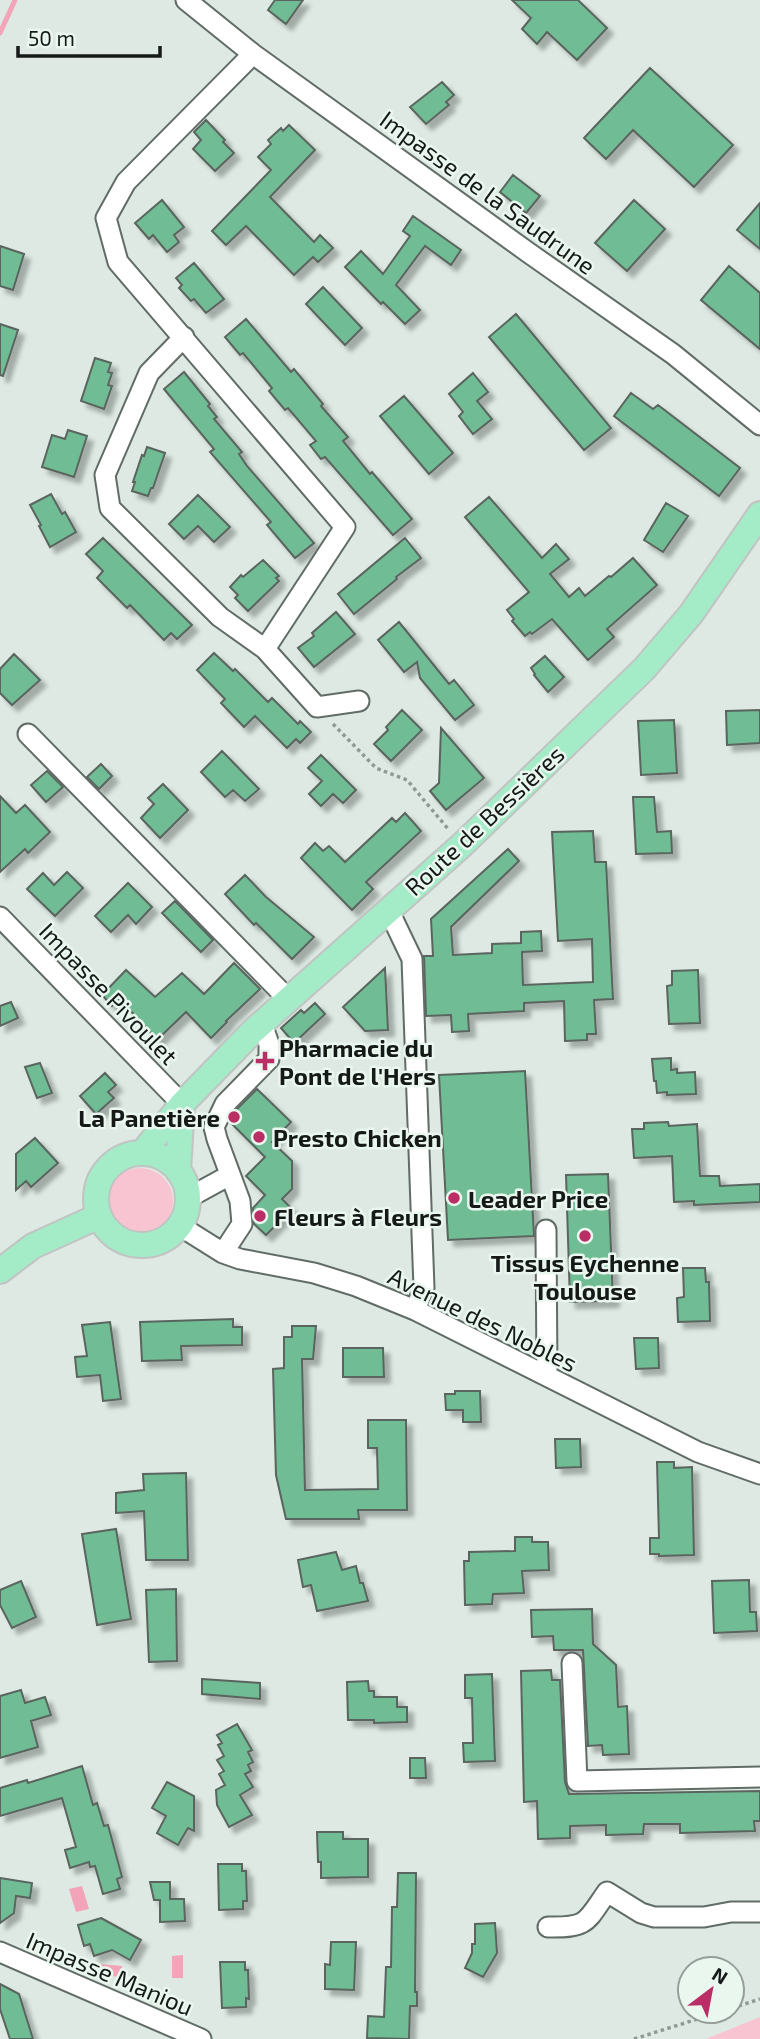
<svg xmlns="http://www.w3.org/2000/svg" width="760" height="2039" font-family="'Exo 2',sans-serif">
<defs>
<filter id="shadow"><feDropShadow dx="6" dy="6" stdDeviation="2" flood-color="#0004"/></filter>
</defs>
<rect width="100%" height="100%" fill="#dde9e2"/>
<path fill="#f9c4d1" d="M107 1201a33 33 0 1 1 66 0a33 33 0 1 1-66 0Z
M760 2017V2039H706Z"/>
<path fill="#f3a4b9" d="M82 1886 89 1909 76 1912 69 1889Z
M183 1955V1978H172V1956Z
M101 1964 122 1966V1977L100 1975Z"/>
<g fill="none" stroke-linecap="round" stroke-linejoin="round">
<path stroke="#f3a4b9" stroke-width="5" d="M0 33 15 0"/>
</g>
<path fill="#70bc94" stroke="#5a655e" stroke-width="2" filter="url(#shadow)" d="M275 0H303L286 24 268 10Z
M512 0H578L607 28 577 60 547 32 537 44 522 29 531 18Z
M650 68 733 145 694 187 633 130 606 159 584 138Z
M442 82 454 95 446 102 449 105 426 124 410 107Z
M206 120 225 140 223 142 234 153 215 171 193 149 201 140 194 132Z
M289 125 315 150 270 197 314 242 320 235 333 248 318 262 313 257 294 275 246 226 226 245 212 231 271 170 258 157 271 144 268 140 281 128 283 131Z
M513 175 540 196 526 213 500 192Z
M162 200 184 227 174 235 179 242 167 252 153 235 149 239 135 223Z
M634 200 665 229 627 271 595 243Z
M760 203V249L737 230Z
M413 216 461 250 451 265 425 246 396 285 420 310 405 324 383 302 381 304 345 267 361 251 383 274 410 236 403 231Z
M0 246 24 254 13 290 0 286Z
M194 263 224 299 206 313 194 299 191 301 179 288 182 285 176 278Z
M729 266 760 293V349L701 300Z
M323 287 362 328 345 345 306 304Z
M516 314 611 428 584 450 489 337Z
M246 319 291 372 294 369 323 404 321 406 348 437 343 441 370 474 372 472 412 519 393 535 325 457 321 459 310 445 316 441 288 408 285 410 269 391 272 388 243 353 240 355 225 337Z
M0 324 18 330 3 376 0 375Z
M95 358 111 363 108 372 112 373 108 385 112 386 104 409 81 401Z
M184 372 210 404 208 406 217 417 214 419 242 452 239 454 247 466 314 543 295 558 267 525 271 522 210 452 214 449 164 389Z
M473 373 488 392 477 401 492 419 473 434 459 416 463 412 449 394Z
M631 393 653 409 658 405 740 468 719 496 614 416Z
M404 396 453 453 429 474 380 416Z
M68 430 87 436 74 477 42 467 52 435 65 439Z
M147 447 165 453 153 488H151L148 496 132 491 135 482H133L142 455 144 456Z
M51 494 62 514 65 512 76 532 50 547 39 526 41 525 30 505Z
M198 495 230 527 214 542 198 526 184 539 169 524Z
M489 497 542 558 556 544 569 559 550 574 569 597 579 588 585 596 609 576 611 577 633 558 657 585 607 629 614 637 588 660 552 619 532 634 530 632 525 636 512 621 514 619 507 610 529 592 465 517Z
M666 503 688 516 663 552 644 540Z
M103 538 192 625 177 639 171 633 164 640 130 605 127 608 97 578 103 571 86 554Z
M405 538 421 558 396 577 397 579 354 614 338 594Z
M263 560 279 576 276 578 279 581 248 611 235 598 238 595 230 587 241 575 243 577Z
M336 612 355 634 314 667 298 648 314 636 312 633Z
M399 622 449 684 454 680 474 705 455 720 420 678 417 662 404 672 378 640Z
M214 653 233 671 235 669 268 702 272 698 298 724 300 721 311 732 300 743 296 739 287 748 255 716 244 727 221 703 225 699 197 670Z
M14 654 40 680 12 705 0 693V669Z
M545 656 564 677 548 692 534 675 535 674 531 668Z
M402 710 422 730 391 761 374 744 388 730 386 727Z
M760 710V743L727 745 726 711Z
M674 720 677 773 641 775 638 721Z
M441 728 484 778 446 810 430 791 439 783Z
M222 751 259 789 245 801 233 790 225 797 201 772Z
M321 755 356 790 343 803 333 794 321 806 309 794 322 781 308 768Z
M101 764 112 776 99 789 87 777Z
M47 771 63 787 46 802 31 785Z
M163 784 188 810 160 838 141 818 154 804 148 798Z
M0 796 16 813 25 805 50 832 28 853 25 849 0 872Z
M633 797H654L657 832 671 831 672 853 636 854Z
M405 813 421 831 366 882 373 889 352 910 301 858 315 843 323 851 329 846 345 862 392 818 396 822Z
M593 831 595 862H606L613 999 594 1000 596 1034H587V1040L565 1041 564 1001 524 1003V1011L468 1014 469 1031 452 1032 451 1015 426 1016 424 956H433L431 919 508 849 519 861 451 927 453 955 492 953V944L521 943V932L541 931 542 951 522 952 523 985 593 982 592 939 558 941 552 832Z
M67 872 83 888 55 916 27 889 43 873 54 885Z
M245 875 266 897 314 937 292 959 256 923 254 925 225 894Z
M128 883 152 907 136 924 128 915 111 932 95 916Z
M175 901 213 940 201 952 162 913Z
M234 963 260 989 226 1021 227 1022 211 1038 186 1012 157 1040 119 998 112 1006 102 995 126 970 155 997 182 973 204 994Z
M385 968 388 1030 365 1031 343 1007Z
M698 970 700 1023 669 1024 667 986 672 985V971Z
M11 1002 18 1018 0 1026V1006Z
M315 1003 325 1014 294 1043 281 1028 301 1010 304 1013Z
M671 1058V1070L677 1069V1073L695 1072 696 1094 667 1095V1092L657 1093 656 1081H654L652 1059Z
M40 1063 52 1093 37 1098 25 1067Z
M525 1071 534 1236 448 1240 439 1075Z
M105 1073 116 1085 108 1092 114 1098 96 1114 80 1096Z
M257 1089 291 1122 272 1142 292 1161V1189L282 1199 292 1209 266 1235 254 1224 253 1208 265 1195 246 1176 265 1157 230 1122 235 1111Z
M668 1122 669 1126 697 1124 700 1176H719L720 1186 760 1184V1202L694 1205V1201L674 1202 672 1156 634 1158 632 1129H644V1123Z
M35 1138 58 1163 31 1187 26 1181 16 1190V1154Z
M608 1174 613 1301 570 1302 566 1175Z
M683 1268H705L706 1282H709L710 1321 678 1322 677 1298 684 1297Z
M233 1319V1327H242V1345L181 1346 182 1360 142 1361 140 1322Z
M110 1322 121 1399 103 1401 100 1375 77 1377 75 1357 87 1356 82 1325Z
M292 1326H316L313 1359H302L305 1490 378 1489 377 1448H368V1420H406L407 1510H358L359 1519H286L276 1475 273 1369 284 1368V1337H292Z
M634 1338H658L659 1368 636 1369Z
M343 1348H383L384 1377H343Z
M455 1391H480L481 1422H463V1410H446L445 1394H455Z
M555 1439H580L581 1467 556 1468Z
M657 1462H674V1468L692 1467 694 1555 659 1556V1554H650V1538H659Z
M186 1473 188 1560H146L144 1511 116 1513V1493L144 1490 143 1474Z
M116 1529 131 1619 97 1625 82 1534Z
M515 1537H532V1542H548L549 1570 522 1571 524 1593 493 1594 492 1604 465 1605 464 1561H469V1552L515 1551Z
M336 1552 342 1570 356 1566 360 1583H363L368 1601 317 1611 311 1585 303 1587 298 1560Z
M749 1580 750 1612H756L757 1631 714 1633 712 1581Z
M21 1581 36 1617 12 1628 0 1605V1590Z
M176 1589 177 1661 149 1662 146 1590Z
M592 1609 593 1644 616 1665 618 1707 627 1706 629 1754 603 1755 602 1745 588 1746 583 1650H554L553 1636 532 1637 531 1610Z
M551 1670 552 1680H560L565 1782 569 1794 760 1791V1821H754L755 1831 680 1833V1824H644L643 1834 606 1835V1825L570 1826V1838L538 1839 537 1801 524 1802 521 1671Z
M492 1674 495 1761 464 1762 463 1743H473L472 1698H465V1675Z
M202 1679 260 1683V1699L202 1694Z
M368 1681 369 1691H374V1697H397V1707H407V1722L374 1723V1720H348L347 1682Z
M21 1690 25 1703 45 1697 51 1715 31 1721 38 1747 0 1758V1696Z
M237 1724 252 1750 248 1752 253 1762 248 1765 251 1771 245 1774 253 1787 240 1795 252 1815 229 1827 217 1805 216 1790 225 1785 219 1774 224 1771 217 1760 224 1756 218 1745 222 1743 217 1735Z
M410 1758H425L426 1778H410Z
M82 1766 93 1805 97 1803 104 1826 108 1825 122 1877 117 1879 120 1889 103 1894 95 1866 90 1867 89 1862 70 1868 65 1850 76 1847 62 1798 0 1816V1788L27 1780 28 1783Z
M167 1782 194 1796V1831L188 1828 178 1845 157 1833 166 1816 152 1808Z
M317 1832H343V1839H368V1877L321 1878V1862H318Z
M218 1864H242V1871H246L247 1901H243V1909L219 1910Z
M398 1873H416L415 1992H417V2006H410L409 2039 367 2038 368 2016 384 2017 386 1967H391L392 1907H397Z
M0 1878 32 1883 30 1898 16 1896 14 1913 0 1923Z
M150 1882H170V1899H184L185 1921 160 1922V1900H154Z
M101 1918 141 1940 130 1960 112 1950 94 1956 90 1944 84 1946 78 1925Z
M495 1923 497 1953 483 1977 465 1968 472 1953V1944H475V1924Z
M331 1942H356L354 1990 325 1989V1964L330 1965Z
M220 1962H245V1970H248L249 1999 246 1998V2007L222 2008Z
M0 1984 19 1994 33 2039H10L0 2009Z"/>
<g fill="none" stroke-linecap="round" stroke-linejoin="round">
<g stroke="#616c66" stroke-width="23">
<path id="minor" d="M186 0 253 54 529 253 673 354 760 425
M253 54 126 182 106 218 118 262 345 527 265 649 317 707 359 701
M184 337 149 373 105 475 110 508 220 617 265 649
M28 734 289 1000
M388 909 412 959 424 1288 415 1310
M0 917 182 1104
M188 1198 230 1175
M180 1226 223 1253 240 1259 314 1273 356 1286 415 1310 698 1452 760 1474
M546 1230 547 1376
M223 1253 242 1224 240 1201 217 1139 214 1127 225 1104 269 1059V1044L262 1024
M572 1663 577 1781 760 1777
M548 1927C588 1928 586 1922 607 1892L641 1913 654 1917H704L731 1912H760
M0 1952 201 2039"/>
</g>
<g stroke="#c2c3c3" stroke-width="28">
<path id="major" d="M142 1153 182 1104 252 1032 462 845 644 669 691 614 760 514
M96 1199a46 46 0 1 1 92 0a46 46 0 1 1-92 0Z
M178 1171 182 1104
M0 1271 33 1246 99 1216"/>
</g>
<path stroke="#909994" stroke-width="3.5" stroke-dasharray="3.5 3.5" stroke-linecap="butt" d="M333 724 376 768 407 780 449 830
M732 2008 760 1999
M634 2039 723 2011"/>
<use href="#minor" stroke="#fff" stroke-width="19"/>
<use href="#major" stroke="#a4ebc8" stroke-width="24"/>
</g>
<g fill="#ba2e65" stroke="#eaf7ef" stroke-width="2.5">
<path d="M261.5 1050.5h7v7h7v7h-7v7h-7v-7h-7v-7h7z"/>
<circle cx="234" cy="1117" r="7"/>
<circle cx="259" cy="1137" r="7"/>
<circle cx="454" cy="1198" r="7"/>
<circle cx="260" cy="1216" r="7"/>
<circle cx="585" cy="1236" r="7"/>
</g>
<g text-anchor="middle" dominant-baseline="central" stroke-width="5" stroke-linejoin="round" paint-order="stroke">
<g font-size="24" fill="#151917" stroke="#eaf7ef">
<text transform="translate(488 192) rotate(36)">Impasse de la Saudrune</text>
<text transform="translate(484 820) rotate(-43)">Route de Bessières</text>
<text transform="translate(109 993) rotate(46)">Impasse Pivoulet</text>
<text transform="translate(483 1319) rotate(26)">Avenue des Nobles</text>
<text transform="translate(110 1973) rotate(23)">Impasse Maniou</text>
</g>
<g font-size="24" font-weight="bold" fill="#151917" stroke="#eaf7ef" text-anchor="start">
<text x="279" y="1047">Pharmacie du<tspan x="279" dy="28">Pont de l'Hers</tspan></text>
<text x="220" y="1117" text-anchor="end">La Panetière</text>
<text x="273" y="1137">Presto Chicken</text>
<text x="468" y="1198">Leader Price</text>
<text x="274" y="1216">Fleurs à Fleurs</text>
<text x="585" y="1262" text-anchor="middle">Tissus Eychenne<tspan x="585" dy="28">Toulouse</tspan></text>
</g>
</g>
<g transform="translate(711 1990) rotate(32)"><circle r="33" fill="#eaf7ef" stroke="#959e99" stroke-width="2"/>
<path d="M0-5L12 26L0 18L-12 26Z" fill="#ba2e65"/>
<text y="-10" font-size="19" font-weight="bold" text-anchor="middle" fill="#151917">N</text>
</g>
<path d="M18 46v10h142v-10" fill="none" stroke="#151917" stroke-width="3.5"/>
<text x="28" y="46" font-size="21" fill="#151917" stroke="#eaf7ef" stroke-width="5" paint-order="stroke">50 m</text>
</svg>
